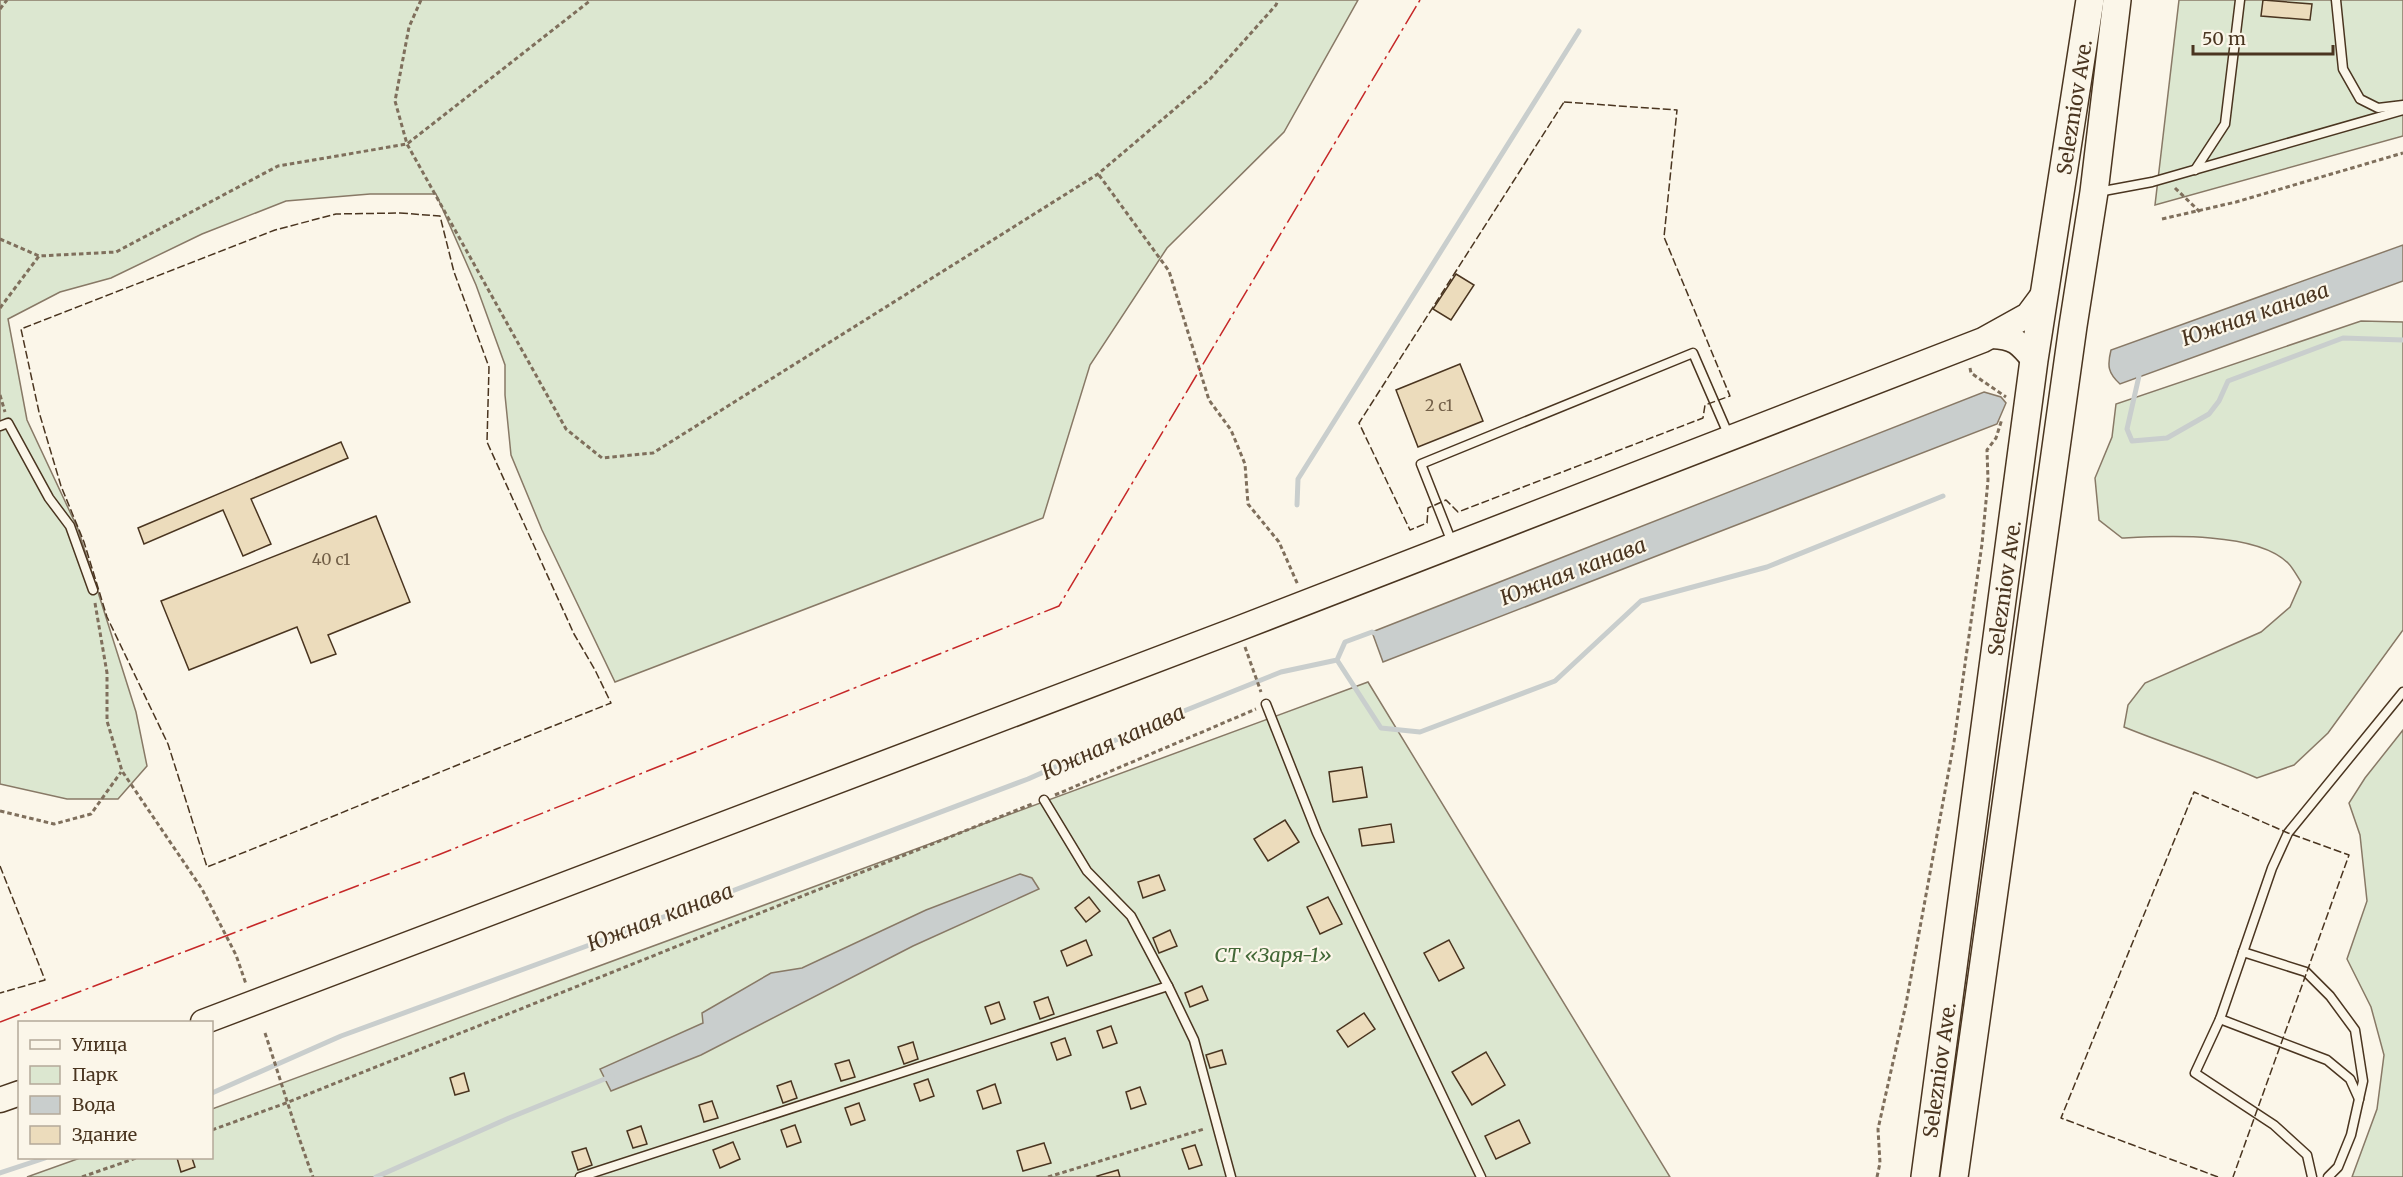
<svg xmlns="http://www.w3.org/2000/svg" width="2403" height="1177" font-family="Merriweather,serif">
<style>
.green{fill:#dce7d0;stroke:#887966;stroke-width:1.5}
.water{fill:#c9cecd;stroke:#887966;stroke-width:1.5}
.lines{fill:none;stroke-linecap:round;stroke-linejoin:round}
.stream{stroke:#c9cecd;stroke-width:5}
.building{fill:#ecdcbc;stroke:#4a3520;stroke-width:1.5}
.lane-casing{stroke:#4a3520;stroke-width:11}
.secondary-casing{stroke:#4a3520;stroke-width:27}
.primary-casing{stroke:#4a3520;stroke-width:30}
.path{stroke:#7f6f5c;stroke-width:3;stroke-dasharray:4.5 3;stroke-linecap:butt}
.lane{stroke:#fbf6e9;stroke-width:8}
.secondary{stroke:#fbf6e9;stroke-width:24}
.primary{stroke:#fbf6e9;stroke-width:27}
.fence{stroke:#4a3520;stroke-width:1.5;stroke-dasharray:8 3;stroke-linecap:butt}
.power{stroke:#c62828;stroke-width:1.5;stroke-dasharray:21 4.5 3 4.5;stroke-linecap:butt}
.labels{text-anchor:middle;dominant-baseline:central;stroke-width:4.5;stroke-linejoin:round;paint-order:stroke}
.number-label{font-size:16px;fill:#725f47}
.street-label{font-size:20px;fill:#4a3520;stroke:#fbf6e9}
.park-label{font-size:20px;font-style:italic;fill:#436837;stroke:#fbf6e9}
.water-label{font-size:21px;font-style:italic;fill:#4a3520;stroke:#fbf6e9}
</style>
<rect width="100%" height="100%" fill="#fbf6e9"/>
<g class="green">
<path d="M0,0H1358L1284,132L1167,248L1090,365L1043,518L615,682L542,530L511,455L505,395V365L476,285L436,194H370L286,201L202,234L111,278L60,292L8,319L27,420L78,529L136,712L147,766L118,799H67L0,784Z"/>
<path d="M2179,0H2403V136L2155,205Z"/>
<path d="M2361,321L2403,322V630L2328,733L2294,765L2257,778C2214,759 2168,745 2124,727L2128,705L2145,683L2261,632L2290,607L2301,582C2297,576 2293,568 2288,563C2256,531 2164,536 2122,538L2099,520L2095,478L2112,437L2116,404Z"/>
<path d="M1368,682L1670,1177H27L80,1158H212V1109Z"/>
<path d="M2403,730V1177H2352L2377,1109L2384,1055L2371,1007L2347,959L2367,901L2360,835L2349,803L2365,778Z"/>
</g>
<g class="water">
<path d="M2403,245V281L2120,384C2108,373 2107,366 2111,350Z"/>
<path d="M1984,392L2001,397L2006,403L1997,424L1383,662L1372,632Z"/>
<path d="M1020,874L1032,878L1039,889L913,946L701,1055L611,1091L600,1069L703,1023L702,1013L771,973L802,968L926,910Z"/>
</g>
<g class="lines">
<g class="stream">
<path d="M2137,372L2139,376L2127,429L2132,441L2167,438L2209,414L2219,401L2228,381L2343,338L2403,340"/>
<path d="M1297,505L1298,479L1579,31"/>
<path d="M1337,660L1381,728L1420,732L1555,681L1641,601L1767,567L1943,496"/>
<path d="M212,1093L341,1036L584,947L1028,779L1154,723L1281,672L1337,660L1345,642L1372,632L1377,634"/>
<path d="M0,1173L45,1158"/>
<path d="M376,1177L509,1118L612,1076"/>
</g>
</g>
<g class="building">
<path d="M2263,0L2312,4L2310,20L2261,16Z"/>
<path d="M1456,274L1474,285L1451,320L1433,309Z"/>
<path d="M1460,364L1483,421L1418,447L1396,390Z"/>
<path d="M341,442L348,458L251,499L271,544L243,556L223,510L144,544L138,528Z"/>
<path d="M376,516L410,602L328,635L336,654L311,663L297,627L189,670L161,601Z"/>
<path d="M1362,767L1367,797L1333,802L1329,772Z"/>
<path d="M1285,820L1299,842L1268,861L1254,839Z"/>
<path d="M1391,824L1394,842L1362,846L1359,829Z"/>
<path d="M1159,875L1165,890L1143,898L1138,882Z"/>
<path d="M1089,897L1100,911L1086,922L1075,908Z"/>
<path d="M1328,897L1342,924L1320,934L1307,907Z"/>
<path d="M1170,930L1177,946L1159,953L1153,938Z"/>
<path d="M1086,940L1092,955L1067,966L1061,951Z"/>
<path d="M1449,940L1464,968L1439,981L1424,953Z"/>
<path d="M1202,986L1208,1000L1190,1007L1185,993Z"/>
<path d="M1048,997L1054,1014L1040,1019L1034,1002Z"/>
<path d="M999,1002L1005,1019L991,1024L985,1007Z"/>
<path d="M1364,1013L1375,1029L1348,1047L1337,1031Z"/>
<path d="M1111,1026L1117,1043L1103,1048L1097,1031Z"/>
<path d="M1065,1038L1071,1055L1057,1060L1051,1043Z"/>
<path d="M913,1042L918,1059L904,1064L898,1047Z"/>
<path d="M1222,1050L1226,1064L1210,1068L1206,1055Z"/>
<path d="M1486,1052L1505,1085L1472,1105L1452,1072Z"/>
<path d="M849,1060L855,1077L841,1081L835,1064Z"/>
<path d="M464,1073L469,1091L455,1095L450,1078Z"/>
<path d="M928,1079L934,1096L920,1101L914,1084Z"/>
<path d="M791,1081L797,1098L783,1103L777,1086Z"/>
<path d="M995,1084L1001,1103L983,1109L977,1091Z"/>
<path d="M1140,1087L1146,1104L1131,1109L1126,1092Z"/>
<path d="M712,1101L718,1118L704,1122L699,1105Z"/>
<path d="M859,1103L865,1120L851,1125L845,1108Z"/>
<path d="M1519,1120L1530,1143L1496,1159L1485,1136Z"/>
<path d="M795,1125L801,1142L787,1147L781,1130Z"/>
<path d="M641,1126L647,1144L633,1148L627,1131Z"/>
<path d="M733,1142L740,1159L720,1168L713,1150Z"/>
<path d="M1044,1143L1051,1163L1023,1171L1017,1151Z"/>
<path d="M1195,1145L1202,1165L1189,1169L1182,1149Z"/>
<path d="M586,1148L592,1165L578,1170L572,1152Z"/>
<path d="M177,1158H192L195,1167L181,1172Z"/>
<path d="M1118,1170L1120,1177H1098L1097,1176Z"/>
</g>
<g class="lines">
<defs>
<g id="lane">
<path d="M2336,0L2343,69L2360,99L2378,108L2403,105"/>
<path d="M2195,170L2225,124L2240,0"/>
<path d="M2098,192L2152,182L2403,110"/>
<path d="M0,426L8,423L49,498L70,526L93,590"/>
<path d="M1453,545L1421,464L1693,353L1729,436"/>
<path d="M1266,704L1317,833L1481,1177"/>
<path d="M1044,800L1087,871L1131,916L1168,986L1194,1040L1231,1177"/>
<path d="M2243,952L2306,972L2330,996L2355,1030L2363,1081L2351,1135L2338,1167L2328,1177"/>
<path d="M2220,1019L2195,1073L2274,1125L2307,1155L2312,1177"/>
<path d="M2359,1099L2350,1079L2327,1060L2220,1019L2272,868L2288,833L2403,692"/>
<path d="M580,1177L1168,986"/>
</g>
<g id="secondary">
<path d="M1992,336C2015,337 2020,343 2034,360"/>
<path d="M203,1022L1235,630L1983,340L2028,315L2045,292"/>
<path d="M0,1100L20,1093"/>
</g>
<g id="primary">
<path d="M1925,1177L2034,360L2090,0"/>
<path d="M1954,1177L2073,326L2094,192L2117,0"/>
</g>
</defs>
<use href="#lane" class="lane-casing"/>
<use href="#secondary" class="secondary-casing"/>
<use href="#primary" class="primary-casing"/>
<g class="path">
<path d="M421,0L409,27L395,101L407,144L566,429L602,458L653,453L1098,174L1210,79L1276,5L1278,0"/>
<path d="M0,9L7,0"/>
<path d="M1099,175L1169,271L1209,400L1231,430L1245,464L1248,504L1279,542L1298,585"/>
<path d="M2175,188L2200,212"/>
<path d="M2162,219L2236,202L2403,153"/>
<path d="M0,239L39,256"/>
<path d="M0,308L39,256L116,252L278,166L407,144L591,0"/>
<path d="M1970,368L1971,373L2006,397"/>
<path d="M0,395L5,412"/>
<path d="M95,603L107,673V721L122,771L202,889L236,955L246,984"/>
<path d="M1245,647L1261,692"/>
<path d="M1055,795L1256,709"/>
<path d="M0,811L54,824L91,814L121,772"/>
<path d="M265,1033C281,1081 295,1129 313,1177"/>
<path d="M212,1130L286,1103L1032,804"/>
<path d="M82,1177L136,1158"/>
<path d="M1048,1177L1204,1129"/>
<path d="M1877,1177L1880,1163L1878,1129L1906,1004L1954,742L1982,544L1988,480L1987,450L1996,438L2002,419"/>
</g>
<use href="#lane" class="lane"/>
<use href="#secondary" class="secondary"/>
<use href="#primary" class="primary"/>
<g class="fence">
<path d="M1564,102L1677,110L1664,237L1730,396L1705,405L1703,418L1458,512L1446,500L1428,508L1427,523L1410,530L1359,423Z"/>
<path d="M400,213L440,216L454,272L489,367L487,442L574,634L595,670L611,703C476,756 342,814 207,867L168,744L107,617L84,542L61,486L39,412L21,329L275,230L336,214Z"/>
<path d="M0,866L45,980L0,993"/>
<path d="M2218,1177L2061,1118L2194,792L2288,833L2349,855L2233,1177"/>
</g>
<path class="power" d="M0,1022L438,855L1059,606L1420,0"/>
</g>
<g class="labels">
<g class="number-label">
<text x="1439" y="405">2 с1</text>
<text x="331" y="559">40 с1</text>
</g>
<g class="street-label">
<text transform="translate(2074 107) rotate(-81)">Selezniov Ave.</text>
<text transform="translate(2004 588) rotate(-82)">Selezniov Ave.</text>
<text transform="translate(1939 1070) rotate(-82)">Selezniov Ave.</text>
</g>
<g class="park-label">
<text x="1273" y="954">СТ «Заря-1»</text>
</g>
<g class="water-label">
<text transform="translate(2255 314) rotate(-19)">Южная канава</text>
<text transform="translate(1573 571) rotate(-21)">Южная канава</text>
<text transform="translate(1113 742) rotate(-24)">Южная канава</text>
<text transform="translate(660 917) rotate(-21)">Южная канава</text>
</g>
</g>
<rect x="18" y="1021" width="195" height="138" fill="#fbf6e9" stroke="#b4a999" stroke-width="1.5"/>
<rect x="30" y="1040" width="30" height="9" fill="#fbf6e9" stroke="#b4a999" stroke-width="1.5"/>
<text x="72" y="1051" font-size="18" fill="#4a3520">Улица</text>
<rect x="30" y="1066" width="30" height="18" fill="#dce7d0" stroke="#b4a999" stroke-width="1.5"/>
<text x="72" y="1081" font-size="18" fill="#4a3520">Парк</text>
<rect x="30" y="1096" width="30" height="18" fill="#c9cecd" stroke="#b4a999" stroke-width="1.5"/>
<text x="72" y="1111" font-size="18" fill="#4a3520">Вода</text>
<rect x="30" y="1126" width="30" height="18" fill="#ecdcbc" stroke="#b4a999" stroke-width="1.5"/>
<text x="72" y="1141" font-size="18" fill="#4a3520">Здание</text>
<path d="M2193 45v9h140v-9" fill="none" stroke="#4a3520" stroke-width="3"/>
<text x="2202" y="45" font-size="18" fill="#4a3520" stroke="#fbf6e9" stroke-width="4.5" paint-order="stroke">50 m</text>
</svg>
